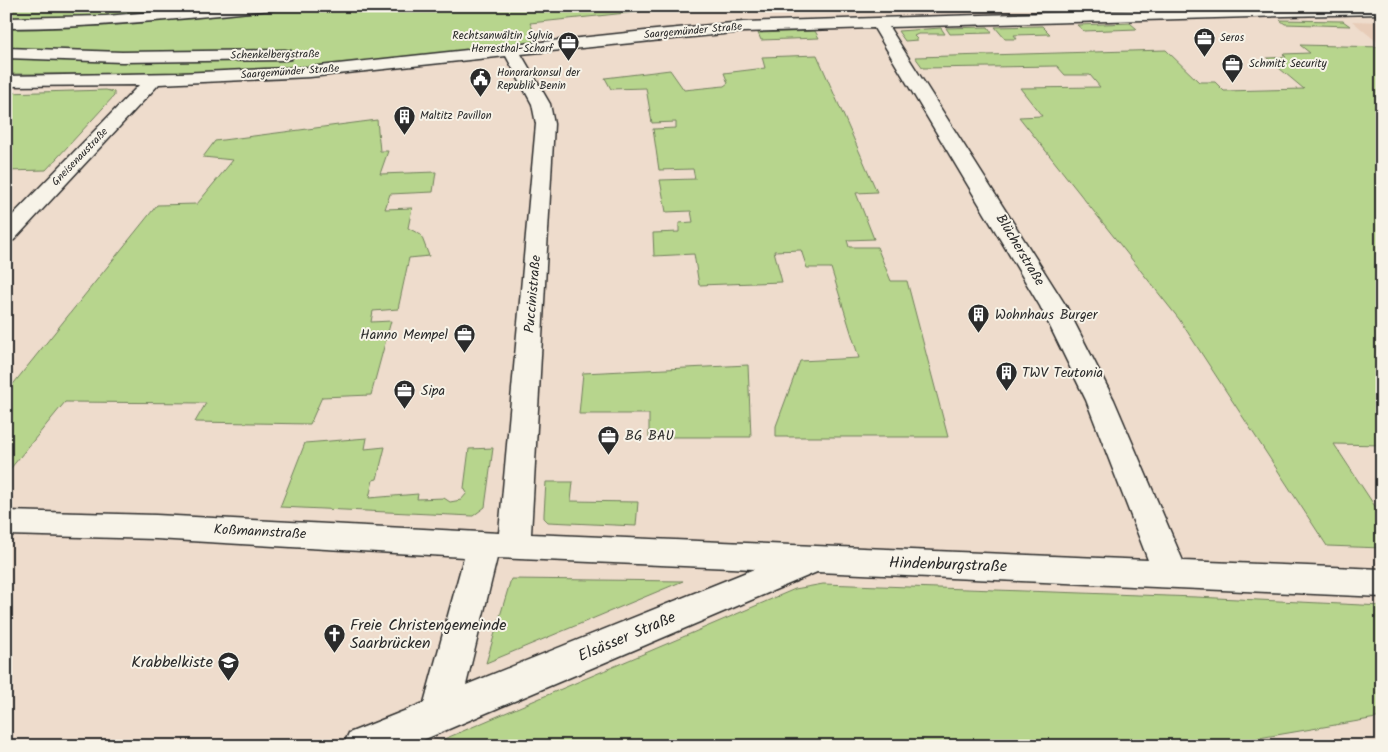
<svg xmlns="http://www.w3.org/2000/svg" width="1388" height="752" font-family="Kalam,sans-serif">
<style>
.built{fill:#e7ccb8}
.green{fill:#b7d58d;stroke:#71805c}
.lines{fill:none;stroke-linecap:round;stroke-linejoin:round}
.minor-casing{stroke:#2b2b2b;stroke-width:3}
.minor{fill:#f7f3e8;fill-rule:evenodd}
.labels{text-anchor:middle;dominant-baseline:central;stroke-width:4;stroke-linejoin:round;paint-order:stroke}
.far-street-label{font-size:11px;fill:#2b2b2b;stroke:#f7f3e8}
.far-poi-label{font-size:11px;fill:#2b2b2b;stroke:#f7f3e8;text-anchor:start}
.street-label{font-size:14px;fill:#2b2b2b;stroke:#f7f3e8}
.poi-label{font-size:14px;fill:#2b2b2b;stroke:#f7f3e8;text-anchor:start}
.near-street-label{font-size:16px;fill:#2b2b2b;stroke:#f7f3e8}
.near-poi-label{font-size:16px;fill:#2b2b2b;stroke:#f7f3e8;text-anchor:start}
</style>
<rect width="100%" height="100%" fill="#eedccc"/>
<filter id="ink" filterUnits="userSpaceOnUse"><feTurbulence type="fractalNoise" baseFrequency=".02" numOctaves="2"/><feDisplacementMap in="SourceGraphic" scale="10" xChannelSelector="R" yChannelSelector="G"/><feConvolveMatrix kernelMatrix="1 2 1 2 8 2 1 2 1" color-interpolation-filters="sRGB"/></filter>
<g filter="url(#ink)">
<path class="built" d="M1352,21L1382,22V46L1365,32Z"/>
<g class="green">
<path d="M6,6H694L530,23L539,42C456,51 374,62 291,68C203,73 114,74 26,74H6Z"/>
<path d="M1280,20L1343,21L1350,26L1285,24Z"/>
<path d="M1130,23L1137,29L1084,31L1077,25Z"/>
<path d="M1042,26L1050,34L1014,35L1017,39H1005L995,27Z"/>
<path d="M988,27L992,33L950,34L946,28Z"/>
<path d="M941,28L945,34H918L914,36L918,40L905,41L898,31Z"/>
<path d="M815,31L819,38L761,40L758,33Z"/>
<path d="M1300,45L1382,47V445L1334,444L1382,517V548L1327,546L1179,319L1019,117L1042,116L1020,88L1100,87L1090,75H1065L1057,66L923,68L915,57L1166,50L1199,82H1215L1224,91L1304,89L1267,58L1286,57L1283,54L1310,53Z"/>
<path d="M817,55L877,192L856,193L874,239L847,240L849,247H877L891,281H907L948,437H776V426L800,361L859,358L831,268H807L801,250L774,251L782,282L699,285L694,254L654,256L653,233L679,232V223L693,222L691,211L666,212L660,180L695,179L693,169L659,170L653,129L676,128V122L652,123L646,88L611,89L605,78L670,70L684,90L724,86L728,83L724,73L765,68L762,57Z"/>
<path d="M106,90L114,92V96L46,170L6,171V93Z"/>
<path d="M377,120L380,151H388L380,174L436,172L433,192L390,194L385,209L412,208L408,228L421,235L429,256L409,258L398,309L373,311L371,322L391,321L371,395L322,397L310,424L195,422L206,403L65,402L6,474V393L157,205L197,204L233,160L203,157L215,141Z"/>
<path d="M748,365L751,437H649V414H579L583,373Z"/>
<path d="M367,438L365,449L385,447L377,479L373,480L369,498L418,494L417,499L444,498L450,502L461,500L467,493L464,488L469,449L493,448L485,507L473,516L280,507L305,443Z"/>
<path d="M546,482H573L571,501L638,502L636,526L548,522L544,518V514Z"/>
<path d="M511,579L683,581L486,663Z"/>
<path d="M823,584L1196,597L1382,606V717L1212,746H428L795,589Z"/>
</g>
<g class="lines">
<defs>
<g id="minor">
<path d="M221,6H277L275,9L270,10C182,19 95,28 6,28V18L106,16Z"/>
<path d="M1285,6H1382V14L1285,16L889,27L1066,306L1114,400L1183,561L1382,569V597L817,572L409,746H343L349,733L424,703L464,557L156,539L6,535V511L156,515L499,533L536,124L532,104L506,56L310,77L159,84L14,240L6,242V222L139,85L6,86V76L180,73L310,67L645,31L743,22ZM874,28L1040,306L1086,400L1148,560L531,534L554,124L550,104L521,54L743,32ZM497,558L754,569L466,685Z"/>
<path d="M6,48L122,52L285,50L291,51L293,55L291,59L285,60L122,62L6,58Z"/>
</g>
</defs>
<use href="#minor" class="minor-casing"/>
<use href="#minor" class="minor"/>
</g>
</g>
<defs>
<symbol id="office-pin" viewBox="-11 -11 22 30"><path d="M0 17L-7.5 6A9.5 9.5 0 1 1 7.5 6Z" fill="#2b2b2b" stroke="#f7f3e8"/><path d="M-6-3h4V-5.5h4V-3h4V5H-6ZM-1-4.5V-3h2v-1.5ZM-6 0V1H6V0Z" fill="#fff"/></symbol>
<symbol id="civic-pin" viewBox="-11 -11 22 30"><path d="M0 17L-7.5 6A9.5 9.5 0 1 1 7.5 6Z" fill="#2b2b2b" stroke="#f7f3e8"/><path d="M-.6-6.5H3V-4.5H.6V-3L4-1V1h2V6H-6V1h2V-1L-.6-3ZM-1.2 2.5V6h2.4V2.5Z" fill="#fff"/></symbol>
<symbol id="building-pin" viewBox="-11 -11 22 30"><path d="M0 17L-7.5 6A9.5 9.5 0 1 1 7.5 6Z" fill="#2b2b2b" stroke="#f7f3e8"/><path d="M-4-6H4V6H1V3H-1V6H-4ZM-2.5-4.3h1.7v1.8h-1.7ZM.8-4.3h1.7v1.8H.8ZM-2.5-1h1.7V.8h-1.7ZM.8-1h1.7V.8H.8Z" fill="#fff"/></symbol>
<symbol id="church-pin" viewBox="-11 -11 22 30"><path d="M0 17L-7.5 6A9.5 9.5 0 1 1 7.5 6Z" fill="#2b2b2b" stroke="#f7f3e8"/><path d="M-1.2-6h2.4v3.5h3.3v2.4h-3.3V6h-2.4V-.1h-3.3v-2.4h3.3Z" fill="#fff"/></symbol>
<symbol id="school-pin" viewBox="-11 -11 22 30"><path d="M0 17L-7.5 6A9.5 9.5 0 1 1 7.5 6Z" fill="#2b2b2b" stroke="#f7f3e8"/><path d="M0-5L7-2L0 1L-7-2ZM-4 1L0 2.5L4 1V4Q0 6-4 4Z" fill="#fff"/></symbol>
</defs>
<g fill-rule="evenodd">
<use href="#office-pin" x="1192" y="26" width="25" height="34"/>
<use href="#office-pin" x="556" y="30" width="25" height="34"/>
<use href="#office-pin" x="1220" y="52" width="25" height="34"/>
<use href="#civic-pin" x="468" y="66" width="25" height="34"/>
<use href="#building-pin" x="392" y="104" width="25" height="34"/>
<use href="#building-pin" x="966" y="302" width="25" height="34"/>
<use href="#office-pin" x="452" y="322" width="25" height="34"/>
<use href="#building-pin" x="994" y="360" width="25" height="34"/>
<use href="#office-pin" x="392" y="378" width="25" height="34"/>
<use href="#office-pin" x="596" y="424" width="25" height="34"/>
<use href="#church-pin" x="322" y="622" width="25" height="34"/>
<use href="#school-pin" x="216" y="650" width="25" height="34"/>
</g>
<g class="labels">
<g class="far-street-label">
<text transform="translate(693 31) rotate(-5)">Saargemünder Straße</text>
<text transform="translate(275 55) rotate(-1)">Schenkelbergstraße</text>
<text transform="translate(290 72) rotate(-4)">Saargemünder Straße</text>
<text transform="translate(80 157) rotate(-46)">Gneisenaustraße</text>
</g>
<g class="far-poi-label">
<text x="553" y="36" text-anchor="end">Rechtsanwältin Sylvia<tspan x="553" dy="13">Herresthal-Scharf</tspan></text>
<text x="1220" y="38">Seros</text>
<text x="1249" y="64">Schmitt Security</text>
<text x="497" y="73">Honorarkonsul der<tspan x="497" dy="13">Republik Benin</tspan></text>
<text x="420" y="116">Maltitz Pavillon</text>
</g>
<g class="street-label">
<text transform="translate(1020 250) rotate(59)">Blücherstraße</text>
<text transform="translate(533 294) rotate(-85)">Puccinistraße</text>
<text transform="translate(260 532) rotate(3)">Koßmannstraße</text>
</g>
<g class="poi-label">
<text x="995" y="315">Wohnhaus Burger</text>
<text x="448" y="335" text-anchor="end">Hanno Mempel</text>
<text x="1022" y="373">TWV Teutonia</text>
<text x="421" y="391">Sipa</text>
<text x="625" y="436">BG BAU</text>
</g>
<g class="near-street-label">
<text transform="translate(948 565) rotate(2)">Hindenburgstraße</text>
<text transform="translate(627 637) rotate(-23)">Elsässer Straße</text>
</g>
<g class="near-poi-label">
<text x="350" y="625">Freie Christengemeinde<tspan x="350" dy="18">Saarbrücken</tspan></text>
<text x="213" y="662" text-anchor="end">Krabbelkiste</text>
</g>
</g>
<rect width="1388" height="752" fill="none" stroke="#f7f3e8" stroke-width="25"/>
<rect x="12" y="12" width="1363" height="727" fill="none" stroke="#2b2b2b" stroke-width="2" filter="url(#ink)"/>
</svg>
